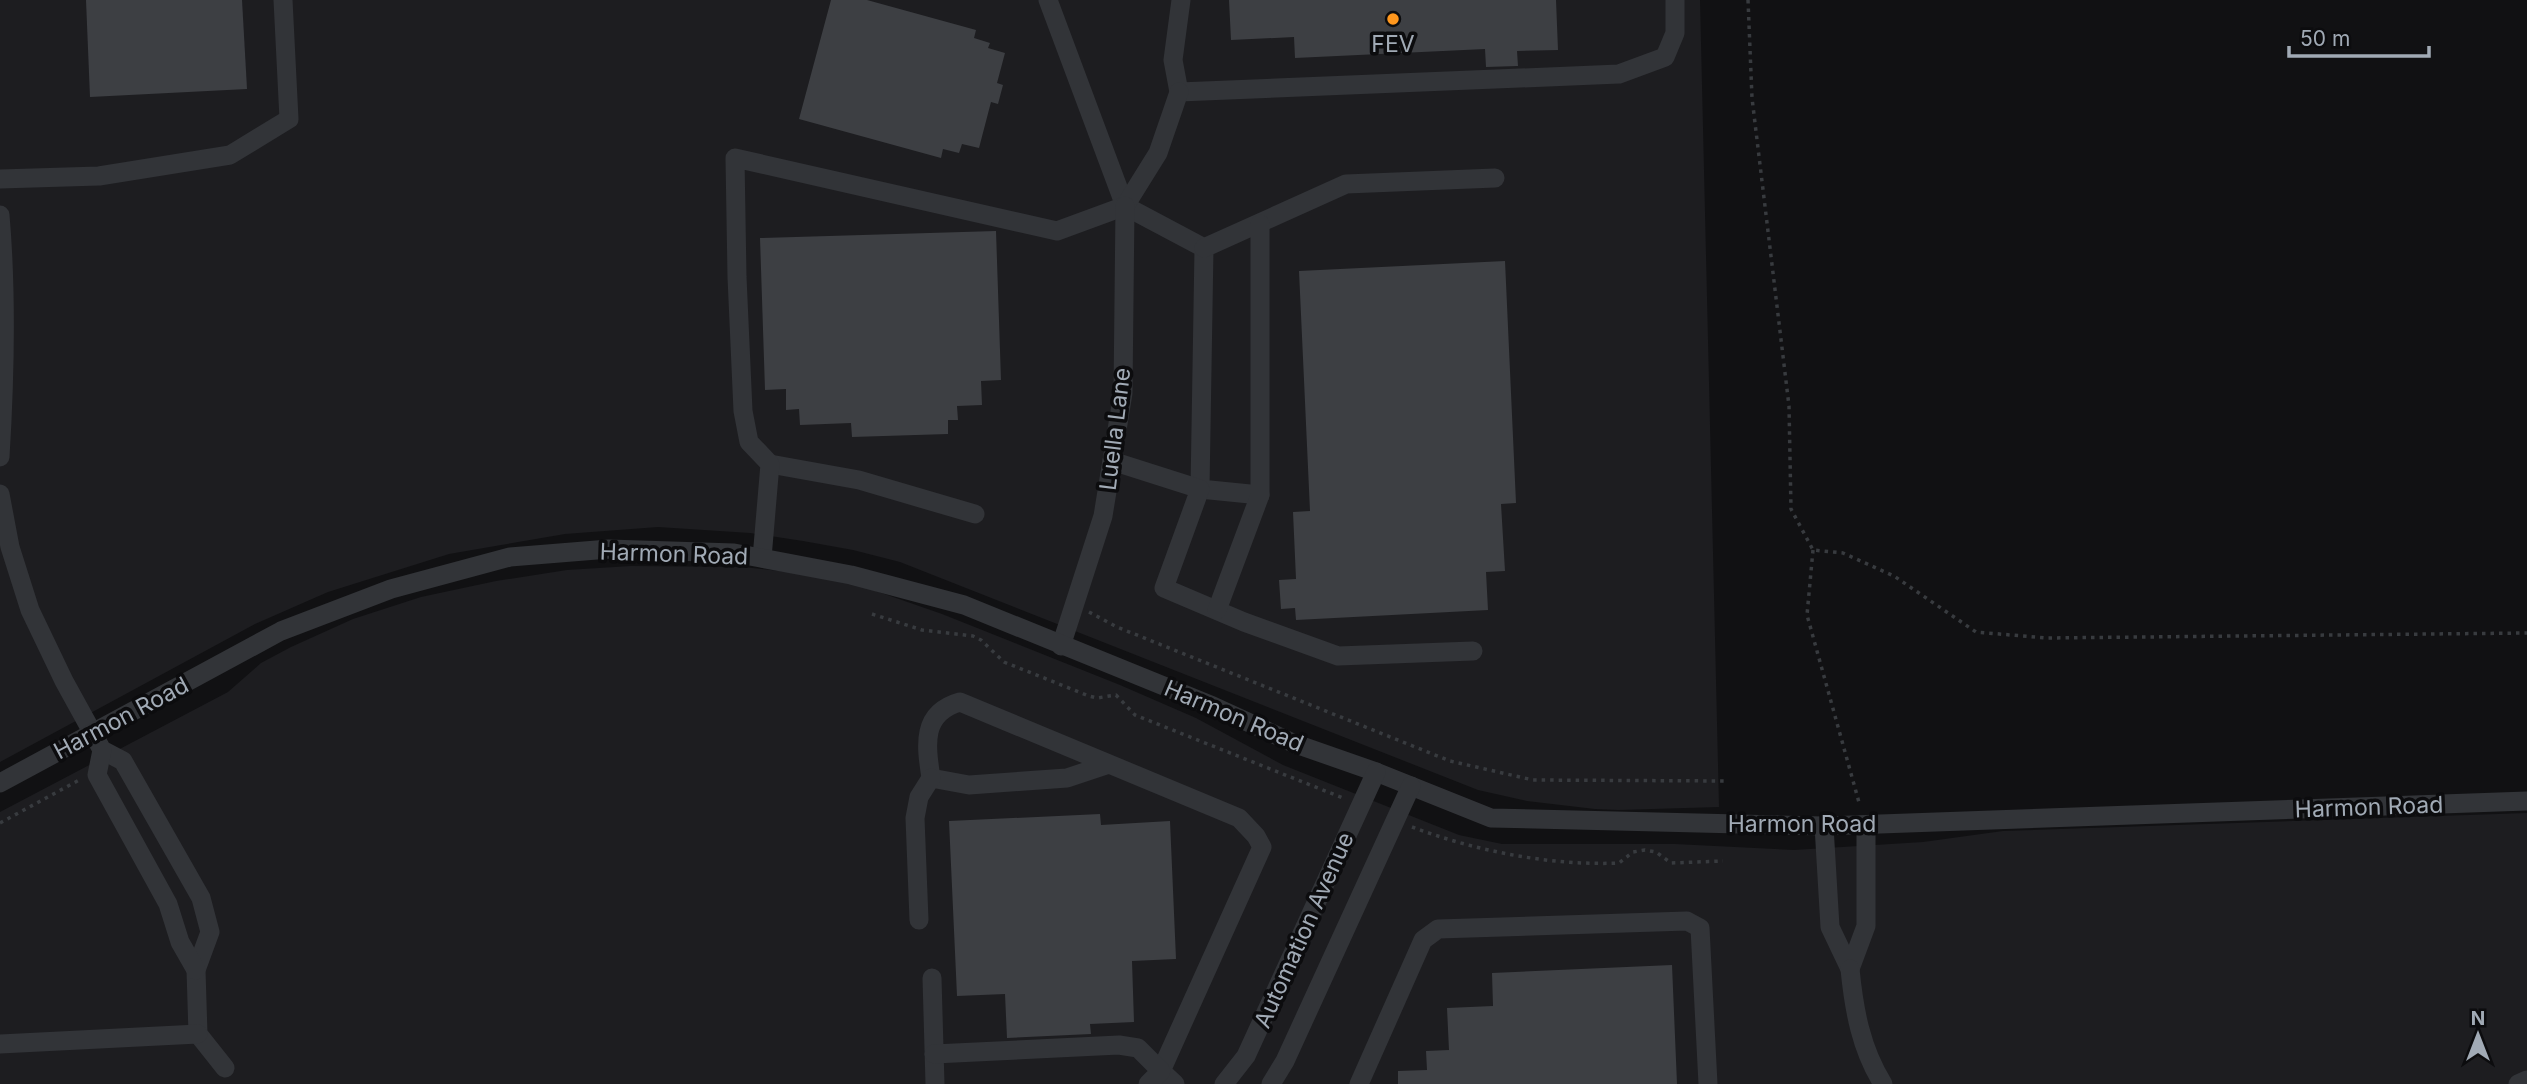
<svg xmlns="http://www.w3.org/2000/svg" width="2527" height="1084" font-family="Inter,sans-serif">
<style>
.built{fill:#1d1d20}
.building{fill:#3d3f43}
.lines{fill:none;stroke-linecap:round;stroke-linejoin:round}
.path{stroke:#383b3f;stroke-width:3.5;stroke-dasharray:3.5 5;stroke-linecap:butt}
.minor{stroke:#323438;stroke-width:19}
.poi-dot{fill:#ff971d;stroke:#0c0c0e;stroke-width:2.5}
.labels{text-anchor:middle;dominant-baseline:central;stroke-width:7;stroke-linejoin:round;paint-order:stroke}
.poi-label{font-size:23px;fill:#a1aab5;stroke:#0c0c0e}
.street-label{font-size:23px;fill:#a1aab5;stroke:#0c0c0e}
</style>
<rect width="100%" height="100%" fill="#111113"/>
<g class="built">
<path d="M0,0H1700L1719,807L1619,810L1595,809L1527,801L1478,790L900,562L853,550L803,541L750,533L658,527L565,534L449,554L328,592L255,624L0,762Z"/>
<path d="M631,566L743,567L798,573L853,583L942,614L1120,685L1196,718L1283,765L1459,835L1502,844H1675L1794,850L1923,842L2003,831L2527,813V1084H0V812L228,692L261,663L291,647L353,619L421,597L496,581L567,570Z"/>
</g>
<g class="building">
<path d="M86,0H242L247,89L90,97Z"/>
<path d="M831,0H867L976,30L974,38L990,43L988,48L1005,53L997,83L1003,85L998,104L991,102L979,148L962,144L959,153L943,149L941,158L799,119Z"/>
<path d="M1229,0H1556L1558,50L1517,51L1518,66L1486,67L1485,49L1295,58L1294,37L1231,40Z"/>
<path d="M996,231L1001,380L981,381L982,405L957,406L958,420H948V434L852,437L851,423L800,425L799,409L786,410V389L765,390L760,238Z"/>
<path d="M1505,261L1516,503L1501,504L1505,571L1486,572L1488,610L1296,620L1295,608L1281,609L1279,580L1296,579L1293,512L1310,511L1299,271Z"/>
<path d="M1100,814L1101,825L1170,821L1176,959L1132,961L1134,1022L1090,1024L1091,1034L1007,1038L1005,994L957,996L949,821Z"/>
<path d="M1672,965L1677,1084H1398V1071L1427,1070L1426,1051L1449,1050L1447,1008L1493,1006L1492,973Z"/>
</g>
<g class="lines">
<g class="path">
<path d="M1748,0L1752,98L1789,406L1791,509L1813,550L1843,553L1894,576L1976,632L2046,638L2527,633"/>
<path d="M1813,550L1807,615L1860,806"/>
<path d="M1089,612L1117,627L1450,761L1533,780L1727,781"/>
<path d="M872,614L922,630L973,636L981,640L1004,662L1089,696L1097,698L1116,695L1135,715L1343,798"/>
<path d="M0,823L81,779"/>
<path d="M1412,827C1476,851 1550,866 1619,863L1633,852L1645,850L1656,852L1671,863L1723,861"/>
</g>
<g class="minor">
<path d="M1048,0L1125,206L1204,248L1200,489L1260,495"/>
<path d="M1181,0L1173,60L1179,92L1619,74L1665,57L1675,33V0"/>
<path d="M0,179L99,176L230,155L289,119L283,0"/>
<path d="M0,215C7,296 5,376 0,457"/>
<path d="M1204,248L1346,184L1495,178"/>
<path d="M1112,461L1200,489L1164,588L1244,622L1338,656L1473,651"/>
<path d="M770,464L859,480L975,514"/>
<path d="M0,494L10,547L30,610L64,681L102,750L123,761L201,898L210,932L196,970L198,1034L225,1068"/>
<path d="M762,558L770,464L749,442L743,411L737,277L735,158L1057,231L1125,206L1158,153L1179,92"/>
<path d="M1217,610L1260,495V224"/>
<path d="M1061,646L1103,516L1123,393L1125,206"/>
<path d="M102,750L97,775L168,904L180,942L196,970"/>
<path d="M1109,764L1067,778L969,785L931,778C926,745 921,713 960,702L1239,818L1256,836L1262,847L1161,1071L1175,1084"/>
<path d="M0,783L281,631L391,589L510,557L609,549L734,553L851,575L964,605L1213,706L1293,743L1376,772L1491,818L1824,826L2527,801"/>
<path d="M1824,826L1830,927L1850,969L1866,926V825"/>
<path d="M919,920L915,818L919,797L931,778"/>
<path d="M1850,969C1854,1010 1861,1049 1883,1084"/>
<path d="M932,978L935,1084"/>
<path d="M0,1044L198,1034"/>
<path d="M934,1054L1119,1045L1138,1048L1161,1071L1148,1084"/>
<path d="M1224,1084L1246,1056L1376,772"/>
<path d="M1271,1084L1285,1061L1411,786"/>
<path d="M1359,1084L1423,940L1438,929L1687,921L1700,928L1708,1084"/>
<path d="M2518,1084L2527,1080"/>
</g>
</g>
<circle class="poi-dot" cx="1393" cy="19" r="7"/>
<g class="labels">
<g class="poi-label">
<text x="1393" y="44">FEV</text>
</g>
<g class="street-label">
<text transform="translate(1115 429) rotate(-83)">Luella Lane</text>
<text transform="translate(674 554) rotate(2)">Harmon Road</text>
<text transform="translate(1234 716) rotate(23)">Harmon Road</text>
<text transform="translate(121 718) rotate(-28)">Harmon Road</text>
<text transform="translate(2369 807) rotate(-2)">Harmon Road</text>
<text x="1802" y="824">Harmon Road</text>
<text transform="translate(1304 930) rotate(-66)">Automation Avenue</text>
</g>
</g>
<g transform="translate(2478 1035)" stroke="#0c0c0e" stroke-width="5" paint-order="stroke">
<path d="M0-5L12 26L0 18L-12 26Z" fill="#a1aab5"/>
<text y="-10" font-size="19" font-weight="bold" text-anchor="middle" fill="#a1aab5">N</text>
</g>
<path d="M2289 46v10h140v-10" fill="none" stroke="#a1aab5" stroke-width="3.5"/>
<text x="2300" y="46" font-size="21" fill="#a1aab5" stroke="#0c0c0e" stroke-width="5" paint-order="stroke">50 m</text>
</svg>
